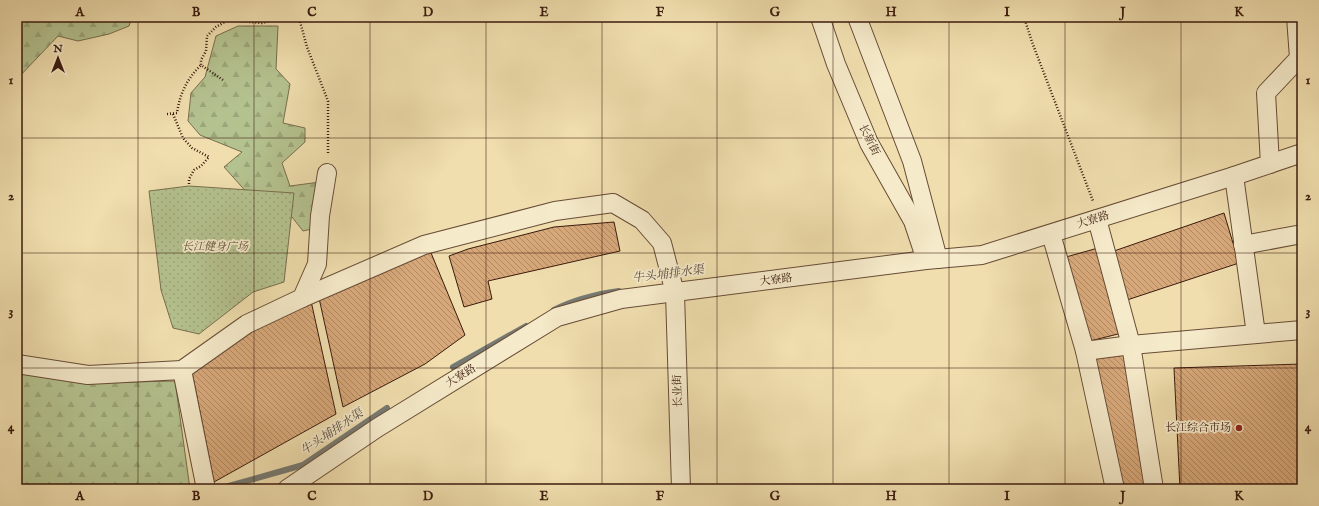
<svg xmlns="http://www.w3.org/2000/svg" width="1319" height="506" font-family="'IM FELL English','Noto Serif SC',serif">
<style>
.forest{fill:url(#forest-firs);stroke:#786e4e}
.park{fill:url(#park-dots);stroke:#786e4e}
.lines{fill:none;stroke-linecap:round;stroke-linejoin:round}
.stream{stroke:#767a72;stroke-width:6}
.building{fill:url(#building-back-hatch);stroke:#3b1b0e}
.minor-casing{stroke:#684c36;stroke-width:20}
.path{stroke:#3b1b0e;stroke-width:2.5;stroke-dasharray:1 2;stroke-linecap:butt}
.minor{stroke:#f5eaca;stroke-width:18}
.grid{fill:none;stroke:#3b1b0e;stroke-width:1;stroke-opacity:0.55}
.poi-dot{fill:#8f2418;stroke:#f5eaca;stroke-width:1.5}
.labels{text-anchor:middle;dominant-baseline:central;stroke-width:3.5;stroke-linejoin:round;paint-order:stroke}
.street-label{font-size:11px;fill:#3b1b0e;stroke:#f5eaca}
.park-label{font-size:11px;font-style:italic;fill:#5f4d35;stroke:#f5eaca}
.poi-label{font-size:11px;fill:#3b1b0e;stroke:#f5eaca;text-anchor:end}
.water-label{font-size:12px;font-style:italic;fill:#594b40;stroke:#f5eaca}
.neatline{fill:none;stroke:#3b1b0e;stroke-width:1.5}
.grid-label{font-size:13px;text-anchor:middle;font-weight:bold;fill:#3b1b0e}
</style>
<defs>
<pattern id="forest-firs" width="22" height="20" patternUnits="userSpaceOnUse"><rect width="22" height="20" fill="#b4c28f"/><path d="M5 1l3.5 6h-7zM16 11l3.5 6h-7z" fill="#9ca67a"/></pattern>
<pattern id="park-dots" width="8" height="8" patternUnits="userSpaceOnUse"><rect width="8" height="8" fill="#b4c28f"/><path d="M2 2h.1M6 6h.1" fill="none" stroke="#9ca67a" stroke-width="1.8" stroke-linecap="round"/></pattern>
<pattern id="building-back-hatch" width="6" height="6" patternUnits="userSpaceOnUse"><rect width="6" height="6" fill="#d7a879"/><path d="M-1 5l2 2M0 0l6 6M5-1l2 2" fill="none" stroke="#b08862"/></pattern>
</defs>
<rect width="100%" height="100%" fill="#f0deae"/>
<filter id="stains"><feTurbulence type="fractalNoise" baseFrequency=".005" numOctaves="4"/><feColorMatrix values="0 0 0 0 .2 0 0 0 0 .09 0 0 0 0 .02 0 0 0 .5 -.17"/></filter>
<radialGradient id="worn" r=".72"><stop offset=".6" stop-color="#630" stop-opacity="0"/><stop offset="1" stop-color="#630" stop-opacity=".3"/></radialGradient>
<g class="forest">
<path d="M17,17H132L129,26L109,34L78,41L58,36L17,79Z"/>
<path d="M238,26H278L276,69L290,84L283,123L305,128V142L282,163L290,186L320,182L312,229L303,231L292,217L250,196L224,167L242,152L200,135L188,121L191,93L205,77L216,36Z"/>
<path d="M17,373L92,383L175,381L190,489H17Z"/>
</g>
<path class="park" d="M189,186L294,193L284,282L253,292L199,334L173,328L161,290L149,191Z"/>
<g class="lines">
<g class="stream">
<path d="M554,310C573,300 598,294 619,291"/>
<path d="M453,367L526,326"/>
<path d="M218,489L303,465L387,408"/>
</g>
</g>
<g class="building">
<path d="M1224,213L1239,263L1127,300L1114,251Z"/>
<path d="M614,222L620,251L488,281L492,299L464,307L449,256L468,249L554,227Z"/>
<path d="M429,248L465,335L425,364L343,407L319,298Z"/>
<path d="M1098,248L1122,333L1090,341L1066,257Z"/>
<path d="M311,301L336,414L214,482L192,372L251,330Z"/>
<path d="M1127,353L1149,489H1121L1094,358Z"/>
<path d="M1302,364V489H1180L1174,368Z"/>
</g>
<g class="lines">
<defs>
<g id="minor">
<path d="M820,17L836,64L869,143L913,221L926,260"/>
<path d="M857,17L912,161L938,259"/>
<path d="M1270,164L1266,93L1299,58L1296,17"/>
<path d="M1234,176L1256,334"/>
<path d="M1097,219L1131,345L1154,489"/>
<path d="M1051,234L1085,351L1131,345L1302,330"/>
<path d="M1243,245L1302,234"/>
<path d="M302,298L424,245L555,211L613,203L642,220L662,243L675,293L681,489"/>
<path d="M1085,351L1115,489"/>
<path d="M17,364L88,375L182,370"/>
<path d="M206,489L182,370L247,324L302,298L317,264L320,216L327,173"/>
<path d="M287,489L377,428L557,317L621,299L926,260L982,255L1234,176L1302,153"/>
</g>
</defs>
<use href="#minor" class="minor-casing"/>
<g class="path">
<path d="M304,17L299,18L307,47L328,101V154"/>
<path d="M1024,17L1032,42L1093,201"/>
<path d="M223,80L201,65V60L206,51L207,36L216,27L228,20L262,23L274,20L299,18"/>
<path d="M167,114L177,113C180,93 187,79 201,65"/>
<path d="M173,114L183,138L192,148L209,157L201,166L194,170L189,179V186"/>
</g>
<use href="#minor" class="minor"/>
</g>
<path class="grid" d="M138,17V489M254,17V489M370,17V489M486,17V489M602,17V489M717,17V489M833,17V489M949,17V489M1065,17V489M1181,17V489M17,138H1302M17,253H1302M17,368H1302"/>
<circle class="poi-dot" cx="1239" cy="428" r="4"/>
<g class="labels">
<g class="street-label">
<text transform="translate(869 140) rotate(64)">长新街</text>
<text transform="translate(1093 220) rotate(-17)">大寮路</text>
<text transform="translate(776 280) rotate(-7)">大寮路</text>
<text transform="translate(461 376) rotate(-32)">大寮路</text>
<text transform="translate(678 391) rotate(-92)">长业街</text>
</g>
<g class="park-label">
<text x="215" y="247">长江健身广场</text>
</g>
<g class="poi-label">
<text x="1231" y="428">长江综合市场</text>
</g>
<g class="water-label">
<text transform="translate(668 274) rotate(-7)">牛头埔排水渠</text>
<text transform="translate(332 432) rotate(-34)">牛头埔排水渠</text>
</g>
</g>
<rect width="1319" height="506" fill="none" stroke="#f0deae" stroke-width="44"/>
<g transform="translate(58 58)" stroke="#f5eaca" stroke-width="3" paint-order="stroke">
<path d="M0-3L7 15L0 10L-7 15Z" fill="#3b1b0e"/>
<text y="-6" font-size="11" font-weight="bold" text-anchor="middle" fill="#3b1b0e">N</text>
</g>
<rect x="22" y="22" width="1275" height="462" class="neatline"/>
<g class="grid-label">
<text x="80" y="16">A</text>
<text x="196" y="16">B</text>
<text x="312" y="16">C</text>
<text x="428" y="16">D</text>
<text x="544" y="16">E</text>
<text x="660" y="16">F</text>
<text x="775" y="16">G</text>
<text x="891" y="16">H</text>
<text x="1007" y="16">I</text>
<text x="1123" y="16">J</text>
<text x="1239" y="16">K</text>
<text x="11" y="84">1</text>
<text x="1308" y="84">1</text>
<text x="11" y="200">2</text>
<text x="1308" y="200">2</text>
<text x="11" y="315">3</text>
<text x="1308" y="315">3</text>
<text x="11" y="431">4</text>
<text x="1308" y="431">4</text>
<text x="80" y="500">A</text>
<text x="196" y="500">B</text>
<text x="312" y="500">C</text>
<text x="428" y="500">D</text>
<text x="544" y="500">E</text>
<text x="660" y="500">F</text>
<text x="775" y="500">G</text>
<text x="891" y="500">H</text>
<text x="1007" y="500">I</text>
<text x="1123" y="500">J</text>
<text x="1239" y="500">K</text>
</g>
<rect width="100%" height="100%" filter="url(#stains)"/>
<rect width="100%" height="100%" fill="url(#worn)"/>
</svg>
